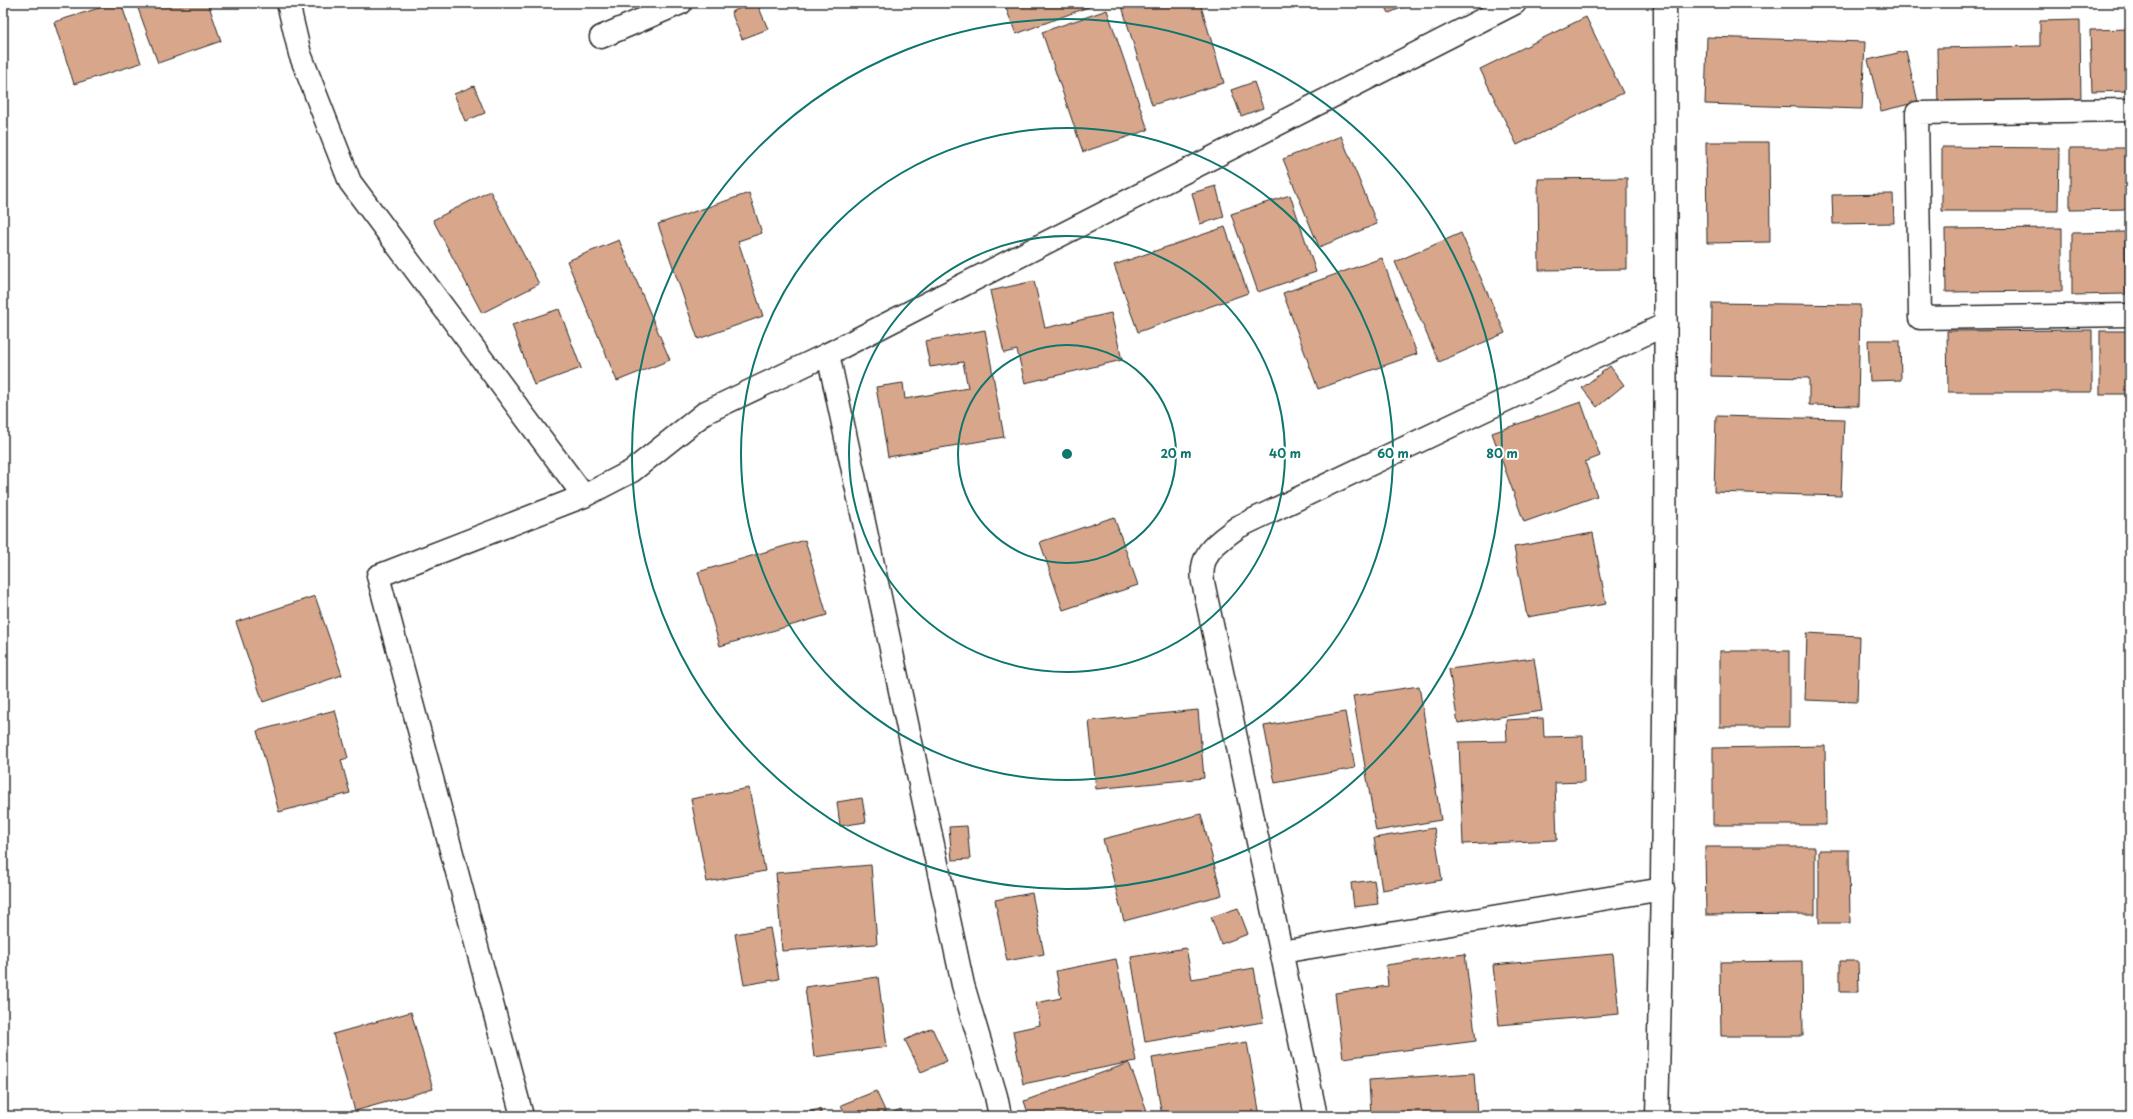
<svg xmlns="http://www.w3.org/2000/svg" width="2133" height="1119" font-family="'Playpen Sans',sans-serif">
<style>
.building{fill:#d8a78b;stroke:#2b2b2b}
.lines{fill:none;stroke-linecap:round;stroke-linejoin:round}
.street-casing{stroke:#2b2b2b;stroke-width:25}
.street{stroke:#fff;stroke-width:22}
.ring{fill:none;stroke:#0f766e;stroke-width:2}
.centre{fill:#0f766e;stroke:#fff;stroke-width:2}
.ring-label{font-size:12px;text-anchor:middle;font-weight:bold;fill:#0f766e;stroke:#fff;stroke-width:4;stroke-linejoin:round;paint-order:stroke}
</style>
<rect width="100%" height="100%" fill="#fff"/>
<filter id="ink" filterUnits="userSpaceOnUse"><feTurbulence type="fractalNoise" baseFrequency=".025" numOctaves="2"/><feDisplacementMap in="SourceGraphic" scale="8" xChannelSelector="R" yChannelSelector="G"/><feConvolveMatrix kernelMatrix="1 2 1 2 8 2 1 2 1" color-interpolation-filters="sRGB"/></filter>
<g filter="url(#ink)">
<g class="building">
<path d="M115,3H121L141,63L74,84L54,22Z"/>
<path d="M136,3H208L221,41L158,63Z"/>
<path d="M753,3H757L768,29L742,39L731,12Z"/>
<path d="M1004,3H1099L1016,34Z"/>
<path d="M1121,3H1200L1224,83L1152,105Z"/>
<path d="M1384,3H1413L1389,13Z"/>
<path d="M1107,10L1148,130L1083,152L1042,32Z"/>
<path d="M1586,17L1623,93L1517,145L1480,69Z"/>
<path d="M2080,20L2081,106L1938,109L1937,48L2040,46V21Z"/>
<path d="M2130,29V91L2092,92L2090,30Z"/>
<path d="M1707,37L1865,42L1862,109L1705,104Z"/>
<path d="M1906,51L1918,102L1881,111L1868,60Z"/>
<path d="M1254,82L1263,108L1241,116L1231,90Z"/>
<path d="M474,86L485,113L465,121L454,94Z"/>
<path d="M1341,136L1377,224L1319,247L1283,159Z"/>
<path d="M1706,142H1769L1770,242L1707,243Z"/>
<path d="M1942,147L2059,148L2058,211H1942Z"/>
<path d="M2070,148H2130V209L2070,210Z"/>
<path d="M1627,178V269L1539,270L1538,179Z"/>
<path d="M1216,186L1224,217L1200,224L1192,193Z"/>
<path d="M490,191L539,284L482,313L433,220Z"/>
<path d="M749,193L762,233L738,241L763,316L698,339L658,224Z"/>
<path d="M1893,194L1894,223L1833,224L1832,195Z"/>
<path d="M1290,195L1316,272L1258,292L1231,214Z"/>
<path d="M1225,227L1248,293L1138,332L1114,265Z"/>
<path d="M2062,228V291L1946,292L1945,229Z"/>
<rect x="2129" y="230" width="1" height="64"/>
<path d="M2125,232L2126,294L2072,295V233Z"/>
<path d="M1461,233L1505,333L1439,362L1395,262Z"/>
<path d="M619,240L670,360L617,381L567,261Z"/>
<path d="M1382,258L1417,354L1318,389L1283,293Z"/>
<path d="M1034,281L1045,328L1111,313L1122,360L1025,383L1017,350L1004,353L990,291Z"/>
<path d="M1712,303L1860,305L1858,406L1809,405V378L1711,376Z"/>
<path d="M559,309L581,368L534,385L512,325Z"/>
<path d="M985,330L1004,437L888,457L876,387L903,383L905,399L968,388L963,362L930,367L925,341Z"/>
<path d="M2092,330V392H1948L1947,331Z"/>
<rect x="2100" y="331" width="30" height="63"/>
<path d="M1868,340H1900L1901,380L1870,381Z"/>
<path d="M1610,366L1624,385L1597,407L1582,388Z"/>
<path d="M1581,402L1600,456L1585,462L1597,496L1524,522L1492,433Z"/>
<path d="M1716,416L1844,419L1841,496L1714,492Z"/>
<path d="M1114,517L1138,585L1063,610L1040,542Z"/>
<path d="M1593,533L1606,604L1527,617L1514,547Z"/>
<path d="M805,540L827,615L720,646L698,572Z"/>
<path d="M315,596L342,675L263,702L236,622Z"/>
<path d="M1807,633L1859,636L1857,702L1805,700Z"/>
<rect x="1720" y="651" width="69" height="76"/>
<path d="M1534,658L1542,711L1458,723L1449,669Z"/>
<path d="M1419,686L1441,820L1376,831L1353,696Z"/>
<path d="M335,710L348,758L341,760L350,793L279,812L257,731Z"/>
<path d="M1198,710L1204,778L1096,789L1089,721Z"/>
<path d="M1345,712L1355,768L1275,783L1264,726Z"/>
<path d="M1543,718L1544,737L1583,736L1584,782L1555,783L1557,840L1463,844L1459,742L1507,741L1506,720Z"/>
<path d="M1825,746L1826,825H1713V748Z"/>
<path d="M749,788L765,871L707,882L691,799Z"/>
<path d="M862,798L866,822L840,826L837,802Z"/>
<path d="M1201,814L1222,895L1124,921L1103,839Z"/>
<path d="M967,826L970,859L952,860L949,827Z"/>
<path d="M1434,828L1442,880L1382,890L1374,838Z"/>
<path d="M1705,847H1815V914L1706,915Z"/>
<path d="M1819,850H1849L1850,923H1819Z"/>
<path d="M871,865L877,944L782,951L776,873Z"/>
<path d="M1374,880L1378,904L1354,907L1351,883Z"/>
<path d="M1032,893L1044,954L1007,961L995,900Z"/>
<path d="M1238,908L1248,934L1221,944L1211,917Z"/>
<path d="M770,928L779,979L744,985L735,934Z"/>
<path d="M1186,948L1192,979L1254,968L1263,1022L1145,1042L1131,957Z"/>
<path d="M1465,954L1476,1041L1343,1058L1335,993L1388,986L1386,965Z"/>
<path d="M1613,954L1619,1014L1499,1025L1493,965Z"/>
<path d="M1116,959L1136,1061L1023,1084L1013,1031L1040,1025L1036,1003L1061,998L1056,971Z"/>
<path d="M1802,961L1803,1036H1721L1720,962Z"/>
<path d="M1840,961H1858L1859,992H1840Z"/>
<path d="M878,977L887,1047L814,1057L805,987Z"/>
<path d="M411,1012L433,1089L355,1111L333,1034Z"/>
<path d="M932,1028L947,1061L921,1072L905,1040Z"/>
<path d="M1247,1042L1260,1116H1162L1152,1058Z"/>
<path d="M1129,1063L1149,1116H1029L1024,1101Z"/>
<path d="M1474,1073L1477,1116H1371L1369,1080Z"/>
<path d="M876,1091L887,1115L901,1109L904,1116H846L841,1105Z"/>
<path d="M820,1109L822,1116H788Z"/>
</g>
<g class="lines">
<defs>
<g id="street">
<path d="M288,3L300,54L350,182L584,496"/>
<path d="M601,37L681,3"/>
<path d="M2130,110L1917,113L1920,318L2130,315"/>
<path d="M828,354L963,985L996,1096L1000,1116"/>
<path d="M1281,952L1663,889"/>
<path d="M522,1116L378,576L584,496L632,471L706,412L828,354L1515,3"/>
<path d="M1316,1116L1203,582C1199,552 1217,543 1238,527L1666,324"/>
<path d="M1657,1116C1667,745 1666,374 1665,3"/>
</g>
</defs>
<use href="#street" class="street-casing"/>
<use href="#street" class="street"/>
</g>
</g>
<g class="ring">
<circle cx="1067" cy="454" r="109"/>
<circle cx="1067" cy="454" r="218"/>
<circle cx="1067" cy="454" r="326"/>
<circle cx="1067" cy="454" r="435"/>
</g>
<circle cx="1067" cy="454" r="6" class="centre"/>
<g class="ring-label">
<text x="1176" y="458">20 m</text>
<text x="1285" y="458">40 m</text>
<text x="1393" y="458">60 m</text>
<text x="1502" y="458">80 m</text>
</g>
<rect width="2133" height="1119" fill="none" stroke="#fff" stroke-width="16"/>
<rect x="8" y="8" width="2117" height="1103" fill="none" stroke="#2b2b2b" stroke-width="1.5" filter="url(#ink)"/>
</svg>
